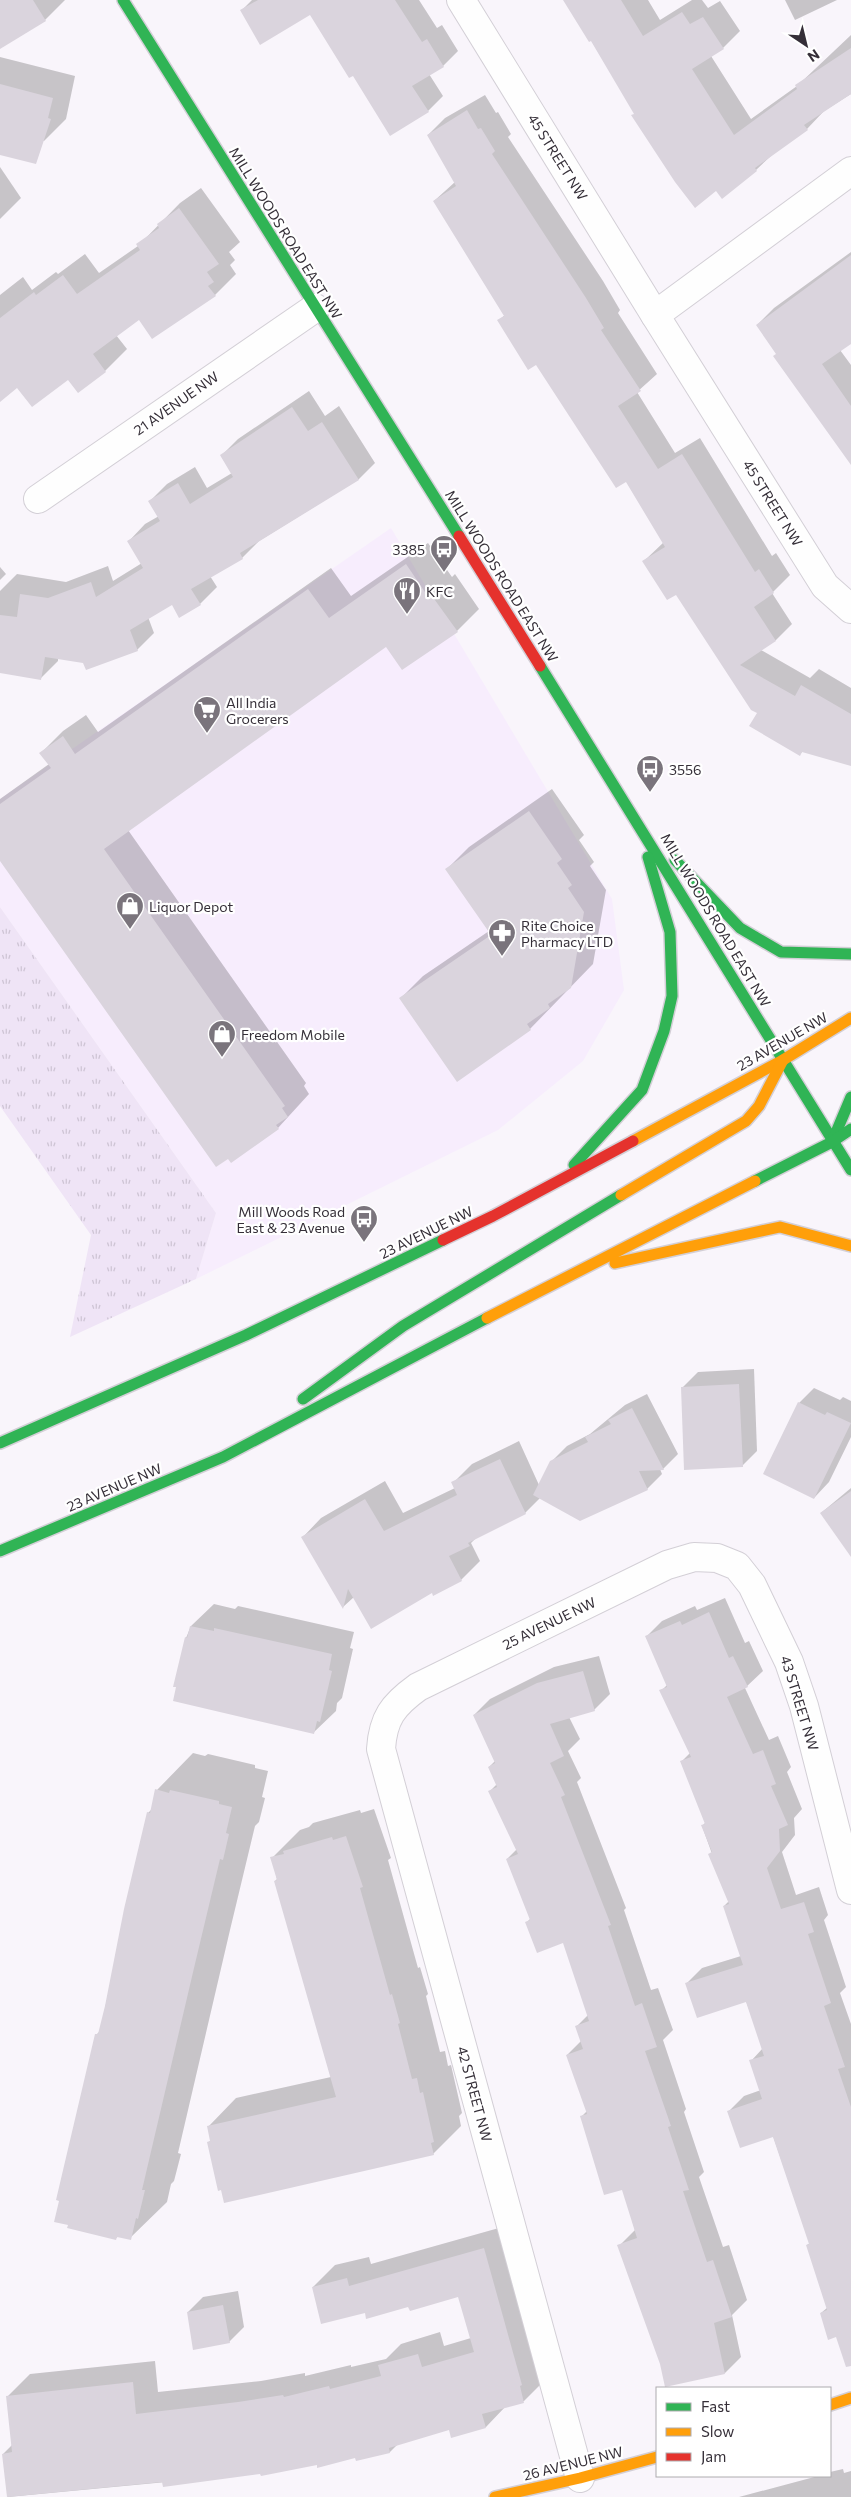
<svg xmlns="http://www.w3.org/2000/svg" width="851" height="2497" font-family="Commissioner,sans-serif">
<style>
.built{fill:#f7edfd}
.grass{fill:url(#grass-tufts)}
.shadow{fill:#0003}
.building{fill:#dad4dd}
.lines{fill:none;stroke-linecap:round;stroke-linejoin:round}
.street-casing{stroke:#d3cfd6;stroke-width:30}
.fast-casing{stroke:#d3cfd6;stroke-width:14}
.slow-casing{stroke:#d3cfd6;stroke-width:14}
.jam-casing{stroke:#d3cfd6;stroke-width:14}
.street{stroke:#fefefe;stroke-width:28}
.fast{stroke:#30b455;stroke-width:11}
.slow{stroke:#ff9f0a;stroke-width:11}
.jam{stroke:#e5322d;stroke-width:11}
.labels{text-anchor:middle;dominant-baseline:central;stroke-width:4.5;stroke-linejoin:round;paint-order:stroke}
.street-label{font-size:14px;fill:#352f38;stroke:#fff}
.poi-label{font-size:14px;fill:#352f38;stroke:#fff;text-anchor:start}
</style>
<defs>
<pattern id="grass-tufts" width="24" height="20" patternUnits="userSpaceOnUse" patternTransform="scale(1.25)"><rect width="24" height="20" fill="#efe4f6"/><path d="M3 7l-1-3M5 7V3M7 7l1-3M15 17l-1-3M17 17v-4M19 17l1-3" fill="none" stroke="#cec4d4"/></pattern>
</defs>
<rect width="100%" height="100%" fill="#f9f5fb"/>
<path class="built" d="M391,528L612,899L624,990L583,1061L498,1130L196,1279L216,1213L0,907V799Z"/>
<path class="grass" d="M0,907L216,1213L196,1279L70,1337L91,1235L0,1106Z"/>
<g class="shadow">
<path d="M0,0H65L45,20L0,48Z"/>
<path d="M252,0H419L437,28L442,25L458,51L443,66L429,74L443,96L428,111L353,74L311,14L242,10Z"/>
<path d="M564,0H648L660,20L692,0H702L708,8L720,1L740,31L723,48L711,56L751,119L797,86L851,35V94L824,111L807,129L773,154L756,170L635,113L591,40Z"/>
<path d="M785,0H837L795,20Z"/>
<path d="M0,57L75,76L66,119L44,141L0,130Z"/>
<path d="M485,95L496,113L498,112L511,134L508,137L603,281L620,310L618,313L657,374L637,392L675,453L700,438L772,556L776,553L790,575L772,593L792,624L776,640L761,650L810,678L819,669L851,688V765L803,751L800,754L759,713L676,593L644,561L664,542L626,481L536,363L499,320L505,315L434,201L455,182L428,135L445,118Z"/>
<path d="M0,167L21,198L0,219Z"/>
<path d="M201,188L240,242L229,252L235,260L230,265L236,274L215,295L139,319L116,335L127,349L105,371L78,392L68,378L17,386L0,393V295L23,277L32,290L56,272L58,274L85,254L99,273L138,246L180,203Z"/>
<path d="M851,252V342L840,350L851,365V463L757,325L774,308Z"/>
<path d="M309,391L325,416L339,406L375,463L359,479L259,541L242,558L210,576L217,587L200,604L172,603L148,617L154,633L137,650L84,662L58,658V661L41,678L0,672V591L17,574L66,582L108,566L113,581L142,563L129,541L145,524L159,516L150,501L167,484L195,467L207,488L232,473L221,456L238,439Z"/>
<path d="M428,543L452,577L455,574L479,609L457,631L387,645L128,830L306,1083L304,1086L309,1094L278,1128L0,859V799L49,764L41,753L63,731L86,715L98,732L331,568L351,596Z"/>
<path d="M0,567L6,574L0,580Z"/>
<path d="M552,789L584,835L579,840L594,862L590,866L606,890L593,964L530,1029L401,998L423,976L489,931L447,869L469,847Z"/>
<path d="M754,1369L757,1451L742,1466L683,1387L698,1372Z"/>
<path d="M814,1388L840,1400L843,1397L851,1401V1437L829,1482L814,1498L799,1403Z"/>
<path d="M647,1394L678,1454L663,1469H660L662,1474L647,1489L540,1498L525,1513L477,1537L471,1543L480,1561L461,1580L433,1591L354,1597L343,1607L303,1537L321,1518L385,1481L403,1513L455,1488L453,1483L472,1464L519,1441L539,1485L551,1462L567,1446L590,1434L625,1405Z"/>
<path d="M851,1488V1530L821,1513Z"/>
<path d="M725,1598L745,1643L749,1641L763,1671L745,1688L769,1740L778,1736L791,1767L787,1772L802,1809L794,1818L795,1835L782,1852L796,1895L819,1887L828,1915L824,1920L846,1987L840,1993L851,2024V2331L821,2313L828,2307L807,2245L810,2243L773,2136L729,2111L744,2096L761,2090L751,2061L763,2048L746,2001L686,1984L702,1968L741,1956L724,1906L729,1901L702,1826L706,1822L681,1762L690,1753L661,1691L668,1684L646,1637L662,1621L695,1606L697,1610Z"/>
<path d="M214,1604L235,1609L238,1606L354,1632L350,1648L353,1649L342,1698L337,1703L336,1711L313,1733L186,1638L191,1626Z"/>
<path d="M599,1656L610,1694L594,1710L569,1717L580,1739L568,1751L581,1778L577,1782L626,1908L624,1910L651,1990L658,1988L673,2030L663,2040L686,2109L684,2112L704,2172L699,2177L723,2247L729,2245L747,2300L732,2315L741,2357L725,2373L661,2363L619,2246L635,2230L623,2188L582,2116L587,2111L567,2055L581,2041L576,2027L588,2015L564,1941L527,1922L531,1918L507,1859L517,1849L490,1791L497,1784L489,1767L495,1761L474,1715L490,1699L554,1667Z"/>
<path d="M193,1753L205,1756L208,1754L255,1765V1768L268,1771L262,1797L265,1798L259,1822L255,1826L230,1930L178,2153L181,2154L174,2181L171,2184L167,2202L130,2238L119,2236L116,2238L96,2035L100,2031L148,1813L152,1809L157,1790Z"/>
<path d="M374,1809L391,1858L388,1860L418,1968L420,1967L428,1994L426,1996L440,2052L445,2051L448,2066L451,2065L462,2113L459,2116L461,2126L433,2154L209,2142L211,2140L208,2127L236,2098L331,2077L275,1881L277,1879L272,1858L300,1830L309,1827L313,1823L360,1810L361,1813Z"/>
<path d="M506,2226L546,2379L524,2401L506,2406L486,2427L450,2429L398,2444L390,2452L357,2460L356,2457L262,2473L8,2497L3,2454L12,2445L8,2396L30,2374L155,2361L158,2392L261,2381L305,2373V2376L351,2365V2367L386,2359L401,2344L440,2332L444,2346L471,2338L459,2296L366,2312L313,2287L335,2265L369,2257L371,2264Z"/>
<path d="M238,2291L244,2327L229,2342L188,2312L203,2297Z"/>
<path d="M843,2469L844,2473L851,2471V2497H739L818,2476H830V2472Z"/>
</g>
<g class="building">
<path d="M0,0H33L46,21L0,49Z"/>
<path d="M258,0H395L422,42L427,39L444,67L412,86L429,112L390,136L353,76L349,78L310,15L260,45L240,10Z"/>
<path d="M563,0H621L643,36L682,12L690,24L703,17L724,49L692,69L734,135L797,89L795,85L851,48V94L804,125L808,130L755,168L757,171L722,199L716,191L695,208L675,182L631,115L634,114L591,41L589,42Z"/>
<path d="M0,84L53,98L48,118L51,119L36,164L0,155Z"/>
<path d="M467,110L478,129L481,128L495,151L492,154L586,298L604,328L601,330L641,391L618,406L658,469L682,454L755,572L759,569L774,593L754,607L776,641L740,665L795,696L801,685L851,714V766L802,752L800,756L749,726L757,713L751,710L676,595L667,600L642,561L665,547L626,482L616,488L536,365L528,370L497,320L504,316L433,201L456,186L427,135Z"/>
<path d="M179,208L219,264L207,272L214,282L208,286L216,296L152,339L139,320L93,354L106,372L78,393L68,380L32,407L17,388L0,402V318L34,292L36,295L63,275L77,294L140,250L136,244L159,228L157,224Z"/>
<path d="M851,255V344L822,364L851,406V465L773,356L776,354L756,325Z"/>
<path d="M292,407L308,431L322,422L359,480L240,553L243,559L191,589L201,605L179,618L172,605L130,630L138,651L86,670L83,663L45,657L41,680L0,673V615L17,617L20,594L48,598L91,582L96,597L143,568L127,541L160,521L148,501L178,483L190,504L233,477L220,455Z"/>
<path d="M406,564L429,598L432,596L458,632L402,670L386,647L104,849L285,1106L282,1108L288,1117L276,1125L279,1129L231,1163L228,1159L216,1167L0,861V804L51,768L39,753L63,736L75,754L308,589L329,618Z"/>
<path d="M529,811L562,859L557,863L572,885L568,888L584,912L571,988L548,1004L550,1008L527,1024L531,1030L457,1082L399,998L491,935L445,869Z"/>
<path d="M739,1384L743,1467L684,1470L681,1387Z"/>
<path d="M798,1402L825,1415L827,1412L851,1423L814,1499L763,1474Z"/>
<path d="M632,1408L664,1470L639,1471L648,1490L580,1521L533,1495L550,1461L588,1442L585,1437L611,1424L608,1420Z"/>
<path d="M500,1459L526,1514L468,1543L470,1546L449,1556L462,1581L433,1596L432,1593L371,1629L348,1589L343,1609L301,1537L365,1499L384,1531L457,1495L451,1482Z"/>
<path d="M851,1491V1557L820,1513Z"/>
<path d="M709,1612L729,1658L733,1656L748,1687L727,1697L753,1754L763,1750L776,1784L771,1786L788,1825L779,1829L780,1851L767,1868L781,1909L804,1902L814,1932L808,1934L831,2003L824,2006L845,2067L838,2069L851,2107V2366L846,2367L836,2337L828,2340L820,2313L827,2310L806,2245L809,2244L773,2137L740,2148L727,2111L762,2099L749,2060L764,2056L746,2002L697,2018L685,1983L743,1965L723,1906L729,1904L708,1854L712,1852L701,1825L705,1824L680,1761L691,1757L659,1690L667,1687L645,1636L680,1621L682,1625Z"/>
<path d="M190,1626L214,1631V1628L332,1654L329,1670L332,1671L320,1722L317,1721L314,1734L173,1701L176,1687H173L185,1637L187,1638Z"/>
<path d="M583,1671L595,1711L550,1724L564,1756L550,1763L565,1795L561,1797L611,1925L608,1926L635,2006L642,2003L657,2047L645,2051L671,2126L668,2127L689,2190L683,2191L707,2262L713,2260L732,2317L714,2323L725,2374L665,2387L660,2364L617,2245L637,2238L622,2190L604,2195L580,2116L587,2114L566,2055L583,2049L575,2026L589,2021L563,1943L537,1953L525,1922L530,1920L506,1859L518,1854L488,1791L497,1787L488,1767L495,1763L473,1715L537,1683Z"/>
<path d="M155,1789L169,1793L170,1790L219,1801V1804L232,1807L226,1833L229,1834L223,1860L220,1859L194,1968L142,2190H145L138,2219L136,2218L131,2240L117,2237L116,2240L67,2228L68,2225L54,2222L59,2201L56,2200L95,2034H98L105,2006L124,1909L147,1812L150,1813Z"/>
<path d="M346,1836L363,1887L360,1888L390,1995L392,1994L400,2023L398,2024L412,2079L417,2078L420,2093L423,2092L434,2142L431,2143L434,2155L224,2203L221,2190L218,2191L207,2142L210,2141L207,2126L336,2097L274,1881L277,1880L270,1857L284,1854L283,1851L332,1837L333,1840Z"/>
<path d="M484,2248L522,2385L520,2386L524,2403L482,2414L486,2428L451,2438L449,2430L389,2448L390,2453L356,2461L355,2458L317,2468V2465L261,2476L260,2474L163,2487L162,2482L7,2497L2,2454L12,2452L6,2396L133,2382L136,2414L238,2402L283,2395L284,2397L329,2386L330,2389L381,2376L378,2365L418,2354L422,2367L474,2352L458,2297L410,2311L408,2307L366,2319L365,2313L321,2324L312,2287L347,2278L349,2286Z"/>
<path d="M223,2305L230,2343L193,2350L187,2312Z"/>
</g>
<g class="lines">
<defs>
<g id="street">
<path d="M461,0L655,315L825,586L851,609"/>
<path d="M655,315L851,171"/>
<path d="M38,499L315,308"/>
<path d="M580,2478L381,1749C383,1718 393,1705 418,1687L667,1565L694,1557L717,1558L737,1566L752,1585L789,1662L804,1706L851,1890"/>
</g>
<g id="fast">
<path d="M123,0L459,536"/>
<path d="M540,666L851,1170"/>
<path d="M675,860L740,928L781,952L851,954"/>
<path d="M832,1142L851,1097"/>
<path d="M574,1165L642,1090L664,1031L672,996L670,932L648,857"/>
<path d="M755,1181L832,1142L851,1129"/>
<path d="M303,1399L403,1326L621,1195"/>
<path d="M0,1443L246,1335L443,1240"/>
<path d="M0,1551L223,1457L487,1318"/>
</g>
<g id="slow">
<path d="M633,1141L783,1060L851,1018"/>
<path d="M621,1195L746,1121L759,1106L783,1060"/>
<path d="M615,1263L780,1227L851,1246"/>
<path d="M487,1318L755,1181"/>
<path d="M830,2405L851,2398"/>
<path d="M495,2497L580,2478L657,2457"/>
</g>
<g id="jam">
<path d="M459,536L540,666"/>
<path d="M443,1240L493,1216L633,1141"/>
</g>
</defs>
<use href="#street" class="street-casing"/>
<use href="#fast" class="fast-casing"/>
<use href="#slow" class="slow-casing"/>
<use href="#jam" class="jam-casing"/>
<use href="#street" class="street"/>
<use href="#fast" class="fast"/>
<use href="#slow" class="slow"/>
<use href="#jam" class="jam"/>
</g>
<defs>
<symbol id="bus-pin" viewBox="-11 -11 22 30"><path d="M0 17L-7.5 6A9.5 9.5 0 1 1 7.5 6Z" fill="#7a747c" stroke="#fff"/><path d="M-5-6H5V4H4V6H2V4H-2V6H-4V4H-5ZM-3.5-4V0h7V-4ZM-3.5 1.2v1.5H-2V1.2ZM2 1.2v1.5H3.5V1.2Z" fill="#fff"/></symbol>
<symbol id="restaurant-pin" viewBox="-11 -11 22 30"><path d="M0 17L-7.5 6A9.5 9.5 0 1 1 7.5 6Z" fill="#7a747c" stroke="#fff"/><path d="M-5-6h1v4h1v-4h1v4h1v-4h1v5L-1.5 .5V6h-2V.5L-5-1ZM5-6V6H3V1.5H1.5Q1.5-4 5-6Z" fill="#fff"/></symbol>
<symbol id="supermarket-pin" viewBox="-11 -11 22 30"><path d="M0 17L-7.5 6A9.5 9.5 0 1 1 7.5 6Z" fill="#7a747c" stroke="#fff"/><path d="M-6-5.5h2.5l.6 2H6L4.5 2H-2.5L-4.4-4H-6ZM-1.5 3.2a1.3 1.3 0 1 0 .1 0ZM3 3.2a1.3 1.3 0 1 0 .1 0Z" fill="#fff"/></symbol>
<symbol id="shop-pin" viewBox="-11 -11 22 30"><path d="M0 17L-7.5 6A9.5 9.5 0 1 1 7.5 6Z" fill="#7a747c" stroke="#fff"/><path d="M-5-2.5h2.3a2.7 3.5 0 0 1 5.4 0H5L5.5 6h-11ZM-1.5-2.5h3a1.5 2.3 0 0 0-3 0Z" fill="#fff"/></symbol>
<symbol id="pharmacy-pin" viewBox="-11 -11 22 30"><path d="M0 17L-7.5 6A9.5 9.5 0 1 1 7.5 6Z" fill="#7a747c" stroke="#fff"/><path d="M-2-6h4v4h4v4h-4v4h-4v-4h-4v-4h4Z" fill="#fff"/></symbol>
</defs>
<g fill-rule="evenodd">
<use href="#bus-pin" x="428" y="533" width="32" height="43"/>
<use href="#restaurant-pin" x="391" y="575" width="32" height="43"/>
<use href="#supermarket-pin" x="191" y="694" width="32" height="43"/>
<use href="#bus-pin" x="634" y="753" width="32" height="43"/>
<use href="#shop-pin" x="114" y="890" width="32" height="43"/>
<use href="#pharmacy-pin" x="486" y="917" width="32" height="43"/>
<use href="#shop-pin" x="206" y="1018" width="32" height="43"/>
<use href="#bus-pin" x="348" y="1203" width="32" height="43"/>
</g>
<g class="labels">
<g class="street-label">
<text transform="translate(558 157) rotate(58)">45 STREET NW</text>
<text transform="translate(286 233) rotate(58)">MILL WOODS ROAD EAST NW</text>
<text transform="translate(176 403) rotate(-35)">21 AVENUE NW</text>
<text transform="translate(773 503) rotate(58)">45 STREET NW</text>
<text transform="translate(502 576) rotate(58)">MILL WOODS ROAD EAST NW</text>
<text transform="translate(716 920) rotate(59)">MILL WOODS ROAD EAST NW</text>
<text transform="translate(782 1041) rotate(-30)">23 AVENUE NW</text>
<text transform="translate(426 1232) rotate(-26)">23 AVENUE NW</text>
<text transform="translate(114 1487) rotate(-23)">23 AVENUE NW</text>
<text transform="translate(549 1623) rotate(-26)">25 AVENUE NW</text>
<text transform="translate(800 1703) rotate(73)">43 STREET NW</text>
<text transform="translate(475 2094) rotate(75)">42 STREET NW</text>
<text transform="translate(573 2463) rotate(-14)">26 AVENUE NW</text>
</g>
<g class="poi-label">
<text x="425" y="549" text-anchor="end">3385</text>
<text x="426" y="591">KFC</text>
<text x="226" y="702">All India<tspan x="226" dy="16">Grocerers</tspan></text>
<text x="669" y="769">3556</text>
<text x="149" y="906">Liquor Depot</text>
<text x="521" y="925">Rite Choice<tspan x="521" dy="16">Pharmacy LTD</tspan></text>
<text x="241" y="1034">Freedom Mobile</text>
<text x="345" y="1211" text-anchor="end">Mill Woods Road<tspan x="345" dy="16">East &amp; 23 Avenue</tspan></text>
</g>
</g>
<rect x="656" y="2387" width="175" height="90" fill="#ffffff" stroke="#aeacaf"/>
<rect x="666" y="2403" width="25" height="8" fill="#30b455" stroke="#aeacaf"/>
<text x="701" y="2412" font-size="15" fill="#352f38">Fast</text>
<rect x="666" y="2428" width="25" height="8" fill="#ff9f0a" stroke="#aeacaf"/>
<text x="701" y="2437" font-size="15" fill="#352f38">Slow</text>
<rect x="666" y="2453" width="25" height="8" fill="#e5322d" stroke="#aeacaf"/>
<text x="701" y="2462" font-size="15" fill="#352f38">Jam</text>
<g transform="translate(806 45) rotate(145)" stroke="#ffffff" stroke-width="4" paint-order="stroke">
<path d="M0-4L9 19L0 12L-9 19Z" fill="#352f38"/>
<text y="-8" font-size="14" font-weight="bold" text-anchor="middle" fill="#352f38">N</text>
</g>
</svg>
